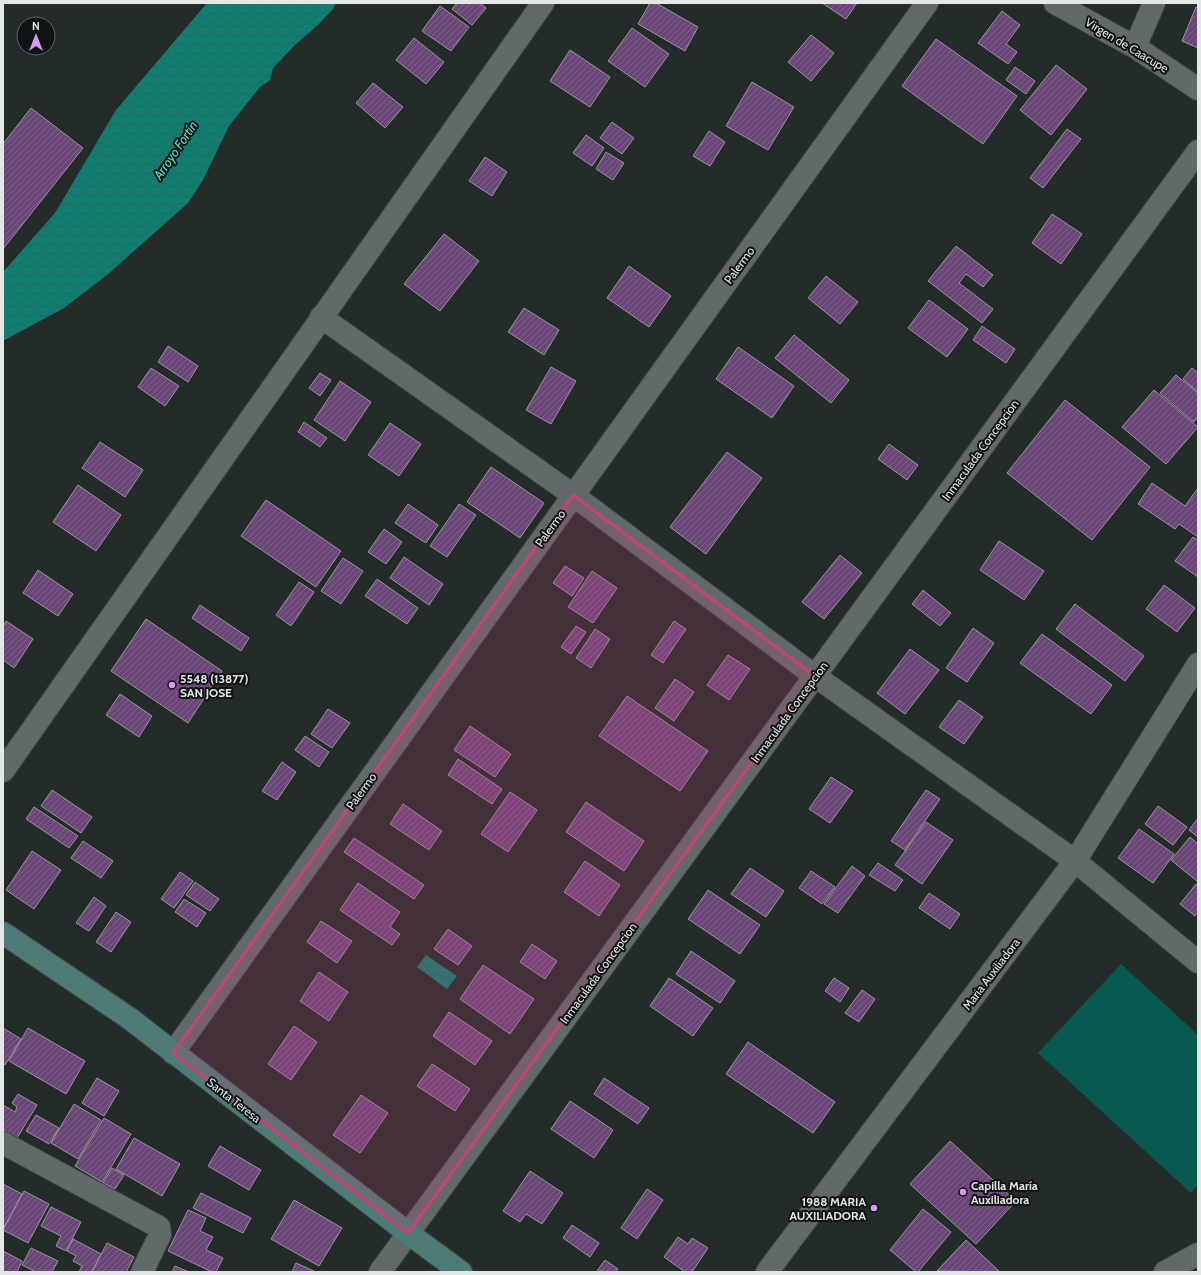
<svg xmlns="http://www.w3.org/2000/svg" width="1201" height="1275" font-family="Cabin,sans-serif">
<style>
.garden{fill:#085a50}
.water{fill:url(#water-waves)}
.building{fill:url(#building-hatch);stroke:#99949b}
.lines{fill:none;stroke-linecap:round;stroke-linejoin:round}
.street-casing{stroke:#404746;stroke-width:24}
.secondary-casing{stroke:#404746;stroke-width:24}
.street{stroke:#616a68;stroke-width:22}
.secondary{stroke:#4d7b75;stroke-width:22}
.marked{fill:#c94277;fill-opacity:0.2;stroke:#c94277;stroke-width:3;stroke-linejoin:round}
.poi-dot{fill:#dc99f4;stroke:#101313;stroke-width:1.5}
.labels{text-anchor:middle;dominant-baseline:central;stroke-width:4;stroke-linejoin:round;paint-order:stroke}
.street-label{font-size:12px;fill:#e3e8e7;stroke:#101313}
.poi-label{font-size:12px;font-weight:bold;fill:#e3e8e7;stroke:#101313;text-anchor:start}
.water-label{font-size:13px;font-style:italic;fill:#5ae2ce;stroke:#101313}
</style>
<defs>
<pattern id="water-waves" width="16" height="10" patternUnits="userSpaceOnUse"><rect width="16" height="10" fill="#107d70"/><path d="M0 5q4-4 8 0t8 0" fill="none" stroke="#27645d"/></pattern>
<pattern id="building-hatch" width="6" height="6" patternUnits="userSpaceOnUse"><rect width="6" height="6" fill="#6a4578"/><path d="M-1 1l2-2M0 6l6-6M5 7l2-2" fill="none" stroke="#7f608b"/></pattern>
</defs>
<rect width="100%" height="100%" fill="#242c2a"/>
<path class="garden" d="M1121,964L1198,1035V1185L1191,1193L1038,1053Z"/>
<g class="water">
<path d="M207,3H336L333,9L317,26L296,44L273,68L270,80L260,87L229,126L203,180L188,203L107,275L64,308L3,341V272L55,213L116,110Z"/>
<path d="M426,955L457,976L447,989L417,967Z"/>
</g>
<g class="building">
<path d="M457,3H480L486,8L472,25L452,9Z"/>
<path d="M650,3H656L698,27L685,51L638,24Z"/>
<path d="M822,3H857L846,19Z"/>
<path d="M440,6L469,27L451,51L422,31Z"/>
<path d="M1196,7L1198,8V48L1182,41Z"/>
<path d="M1002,11L1020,25L1006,44L1017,52L1008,64L978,43Z"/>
<path d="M632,28L669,54L645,87L608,61Z"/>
<path d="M811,35L834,53L811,81L788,62Z"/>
<path d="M414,38L444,62L426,84L396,60Z"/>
<path d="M936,39L1017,96L983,144L902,86Z"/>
<path d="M570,50L610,77L590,107L550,81Z"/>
<path d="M1056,65L1087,89L1051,135L1020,110Z"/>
<path d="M1015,67L1035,81L1026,94L1006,80Z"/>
<path d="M752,82L794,107L768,150L726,126Z"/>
<path d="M373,83L403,107L385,128L356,103Z"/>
<path d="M31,108L83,148L3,249V144Z"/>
<path d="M612,122L634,138L622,154L600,138Z"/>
<path d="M1067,129L1081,139L1043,188L1030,178Z"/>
<path d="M709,131L725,142L710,166L693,156Z"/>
<path d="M586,135L604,148L592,166L573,153Z"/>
<path d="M606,152L624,163L613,180L596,169Z"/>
<path d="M485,157L507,172L492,196L469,181Z"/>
<path d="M1052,214L1082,234L1061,264L1032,243Z"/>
<path d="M444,234L479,261L440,311L404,284Z"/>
<path d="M956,246L993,275L983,287L966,274L959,283L993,309L982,323L928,281Z"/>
<path d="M629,266L671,296L649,327L607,298Z"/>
<path d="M826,276L858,302L840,324L808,298Z"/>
<path d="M929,300L968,329L947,357L908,328Z"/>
<path d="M524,308L559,330L544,355L508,332Z"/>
<path d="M982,326L1015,349L1006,363L973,340Z"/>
<path d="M794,335L849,380L831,403L775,358Z"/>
<path d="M168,346L198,366L188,382L158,362Z"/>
<path d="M738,347L794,386L772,418L716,379Z"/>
<path d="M551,367L576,381L551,424L526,410Z"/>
<path d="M151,368L179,386L165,406L138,387Z"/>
<path d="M1192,368L1198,373V392L1183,379Z"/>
<path d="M320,373L331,380L320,396L309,388Z"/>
<path d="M1176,375L1198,393V417L1194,422L1160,393Z"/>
<path d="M340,381L371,402L345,441L314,420Z"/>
<path d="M1154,390L1198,427L1166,464L1122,427Z"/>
<path d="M1065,400L1150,467L1092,540L1007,473Z"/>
<path d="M304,422L327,438L320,447L298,432Z"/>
<path d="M390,423L421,444L399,476L368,455Z"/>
<path d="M100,442L143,470L125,497L82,468Z"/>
<path d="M889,444L918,465L907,480L878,459Z"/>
<path d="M727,452L762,478L706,554L670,527Z"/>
<path d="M491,467L544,503L520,538L467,502Z"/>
<path d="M1152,483L1185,506L1198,488V537L1179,524L1175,529L1138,504Z"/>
<path d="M78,485L121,515L96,551L53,522Z"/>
<path d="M266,500L341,551L316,587L241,536Z"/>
<path d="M408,504L438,525L426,543L395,523Z"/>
<path d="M459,504L476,515L447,557L430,546Z"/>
<path d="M384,529L402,542L386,564L368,552Z"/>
<path d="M1193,537L1198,540V577L1175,561Z"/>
<path d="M999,541L1044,571L1024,600L980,570Z"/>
<path d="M840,555L862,573L824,619L802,602Z"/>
<path d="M404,557L443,584L429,605L390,578Z"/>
<path d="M343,558L363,571L341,604L321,591Z"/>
<path d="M565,566L584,578L572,596L553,583Z"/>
<path d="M38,570L73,594L58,616L23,593Z"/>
<path d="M592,571L617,588L593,623L568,607Z"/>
<path d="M377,579L418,608L407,624L365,596Z"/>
<path d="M299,582L314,592L291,626L276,615Z"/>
<path d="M1164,585L1195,608L1177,632L1146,609Z"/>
<path d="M923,590L951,613L940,626L912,604Z"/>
<path d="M1075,604L1144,656L1125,681L1056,629Z"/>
<path d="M200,605L249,638L241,651L192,618Z"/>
<path d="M146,619L222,671L188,723L111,671Z"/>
<path d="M6,621L33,639L14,668L3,660V626Z"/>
<path d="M674,621L686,629L663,663L651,655Z"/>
<path d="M576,626L586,632L571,654L561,647Z"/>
<path d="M973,628L994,643L967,682L946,668Z"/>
<path d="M595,629L610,639L591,668L576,658Z"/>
<path d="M1042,634L1112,685L1091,714L1020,663Z"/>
<path d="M910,649L939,670L905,714L877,693Z"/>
<path d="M728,655L750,669L729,700L707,685Z"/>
<path d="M675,679L694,692L674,721L655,708Z"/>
<path d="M120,694L152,716L139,737L106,715Z"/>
<path d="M627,696L708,751L680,791L599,736Z"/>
<path d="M959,700L983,717L964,744L939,727Z"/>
<path d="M328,709L350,723L332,748L311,734Z"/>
<path d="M470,726L511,754L495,777L454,750Z"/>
<path d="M305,736L329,752L319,767L295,750Z"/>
<path d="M458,759L502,789L492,804L448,775Z"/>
<path d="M282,762L296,772L277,800L262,791Z"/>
<path d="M831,777L853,791L830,823L809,809Z"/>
<path d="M52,790L92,817L81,833L41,806Z"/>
<path d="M926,790L940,799L905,850L891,841Z"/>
<path d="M510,792L537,810L508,852L481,834Z"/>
<path d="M586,802L644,841L624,871L566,832Z"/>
<path d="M403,804L442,831L429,850L390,824Z"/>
<path d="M1158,806L1187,827L1173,845L1145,824Z"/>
<path d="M34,807L78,836L69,848L26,819Z"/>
<path d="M1198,818V837L1189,830Z"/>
<path d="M926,822L953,840L922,884L895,865Z"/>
<path d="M1139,829L1174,854L1153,883L1118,858Z"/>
<path d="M1190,837L1198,844V882L1171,860Z"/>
<path d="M354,838L424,885L414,899L344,852Z"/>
<path d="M83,841L113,861L101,878L71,858Z"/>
<path d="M32,851L61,870L34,909L6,890Z"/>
<path d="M585,861L620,885L599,916L564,892Z"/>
<path d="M878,863L903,880L895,891L869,875Z"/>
<path d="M852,866L865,876L838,913L824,904Z"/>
<path d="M750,868L784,891L766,917L731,894Z"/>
<path d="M811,871L835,887L822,904L799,888Z"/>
<path d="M180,872L193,881L174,908L161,899Z"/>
<path d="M195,882L219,899L210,911L186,895Z"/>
<path d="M358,883L400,912L390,927L400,934L392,945L340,910Z"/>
<path d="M1196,884L1198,885V911L1195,916L1180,904Z"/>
<path d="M708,890L760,925L740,954L688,919Z"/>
<path d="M929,893L960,914L950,929L919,908Z"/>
<path d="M94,897L106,906L89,931L76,923Z"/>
<path d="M184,899L206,913L197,927L175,912Z"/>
<path d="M116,912L131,922L111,952L96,942Z"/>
<path d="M321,921L352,941L337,963L307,942Z"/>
<path d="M448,929L472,946L458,965L434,949Z"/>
<path d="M532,944L557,961L545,979L520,962Z"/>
<path d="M691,951L735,981L720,1003L676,974Z"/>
<path d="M483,965L534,999L510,1034L460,999Z"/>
<path d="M319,972L348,992L329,1021L300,1001Z"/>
<path d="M669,978L713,1008L693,1036L650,1006Z"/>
<path d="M834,978L849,988L840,1002L825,991Z"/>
<path d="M862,990L875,999L859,1022L845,1013Z"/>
<path d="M449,1012L492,1041L475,1065L433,1036Z"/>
<path d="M294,1026L317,1042L291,1080L268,1064Z"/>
<path d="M3,1028L21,1039L5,1065L3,1064Z"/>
<path d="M28,1028L85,1061L66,1094L9,1061Z"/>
<path d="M748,1042L835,1102L813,1133L726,1074Z"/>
<path d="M432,1064L470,1089L455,1111L417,1086Z"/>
<path d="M97,1078L119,1091L104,1116L82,1103Z"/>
<path d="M604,1078L649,1108L638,1124L594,1094Z"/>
<path d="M18,1094L37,1105L17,1138L3,1130V1105L15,1112L17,1107L12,1103Z"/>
<path d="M361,1095L388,1113L360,1153L333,1135Z"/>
<path d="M570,1101L613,1130L594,1158L551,1129Z"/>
<path d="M74,1104L101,1120L78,1159L51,1143Z"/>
<path d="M36,1115L59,1128L49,1144L26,1131Z"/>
<path d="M104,1118L131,1134L102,1182L75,1166Z"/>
<path d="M134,1138L180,1164L162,1196L116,1169Z"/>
<path d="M950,1141L1016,1201L976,1244L910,1184Z"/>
<path d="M220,1146L261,1170L249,1190L208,1166Z"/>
<path d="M112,1168L124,1175L115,1189L103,1183Z"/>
<path d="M530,1171L563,1193L542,1224L526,1214L520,1222L503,1211Z"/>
<path d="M3,1184L22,1194L3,1229Z"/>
<path d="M647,1189L663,1200L637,1239L621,1228Z"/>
<path d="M24,1191L49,1204L28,1243L3,1230Z"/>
<path d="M201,1193L251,1218L243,1233L193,1208Z"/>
<path d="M294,1200L342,1228L319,1266L271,1239Z"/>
<path d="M51,1207L81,1222L66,1251L56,1246L61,1236L41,1226Z"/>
<path d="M923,1209L951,1232L918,1272H916L890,1250Z"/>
<path d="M188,1210L206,1218L200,1231L213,1237L206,1250L223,1258L216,1272H212L168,1251Z"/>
<path d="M572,1225L599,1243L590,1257L563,1238Z"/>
<path d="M678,1237L688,1244L692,1238L708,1248L692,1272H685L664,1257Z"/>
<path d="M73,1239L101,1254L92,1272H79L82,1266L73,1261L76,1256L67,1251Z"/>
<path d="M966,1240L1000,1272L937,1271Z"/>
<path d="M107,1243L134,1257L126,1272H92Z"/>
<path d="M31,1248L58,1261L52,1272H36L22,1265Z"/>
<path d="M3,1251L22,1261L17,1272H3Z"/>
<path d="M605,1260L618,1269L616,1272L597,1271Z"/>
<path d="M296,1263L314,1271V1272H292Z"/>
<path d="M175,1266L189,1272H172Z"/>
</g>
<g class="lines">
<defs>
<g id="street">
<path d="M1055,3L1135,47L1198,89"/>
<path d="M1135,47L1154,3"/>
<path d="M321,317L573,495L815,676L1075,861L1198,962"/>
<path d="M3,771L543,3"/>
<path d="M173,1053L927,3"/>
<path d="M3,1143L159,1227L160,1235L142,1272"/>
<path d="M380,1272L1198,151"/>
<path d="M767,1272L1075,861L1198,664"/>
<path d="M1165,1272L1198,1254"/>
</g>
<path id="secondary" d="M3,933L129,1018L408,1233L461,1272"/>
</defs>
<use href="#street" class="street-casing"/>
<use href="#secondary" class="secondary-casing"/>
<use href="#street" class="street"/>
<use href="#secondary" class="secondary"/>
</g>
<path class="marked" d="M573,495L815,676L408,1233L173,1053Z"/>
<g class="poi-dot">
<circle cx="172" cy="685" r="4"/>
<circle cx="963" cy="1192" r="4"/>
<circle cx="874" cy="1208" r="4"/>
</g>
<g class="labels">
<g class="street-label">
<text transform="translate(1127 45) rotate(31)">Virgen de Caacupe</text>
<text transform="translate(739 265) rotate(-54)">Palermo</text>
<text transform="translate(980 450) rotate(-54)">Inmaculada Concepcion</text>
<text transform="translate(550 528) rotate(-54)">Palermo</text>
<text transform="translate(789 712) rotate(-54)">Inmaculada Concepcion</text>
<text transform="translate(361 791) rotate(-54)">Palermo</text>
<text transform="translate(598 973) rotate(-54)">Inmaculada Concepcion</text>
<text transform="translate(991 974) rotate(-53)">Maria Auxiliadora</text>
<text transform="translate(234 1100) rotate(38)">Santa Teresa</text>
</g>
<g class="poi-label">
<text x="180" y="678">5548 (13877)<tspan x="180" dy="14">SAN JOSE</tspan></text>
<text x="971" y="1185">Capilla María<tspan x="971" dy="14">Auxiliadora</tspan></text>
<text x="866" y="1201" text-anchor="end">1988 MARIA<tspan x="866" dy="14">AUXILIADORA</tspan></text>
</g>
<g class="water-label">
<text transform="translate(175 150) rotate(-56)">Arroyo Fortín</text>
</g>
</g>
<rect width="1201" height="1275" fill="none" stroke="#e3e8e7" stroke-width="8"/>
<g transform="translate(36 36)"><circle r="19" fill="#101313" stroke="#646868"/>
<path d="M0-3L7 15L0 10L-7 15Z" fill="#dc99f4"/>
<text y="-6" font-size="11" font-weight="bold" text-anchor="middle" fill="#e3e8e7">N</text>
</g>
</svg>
